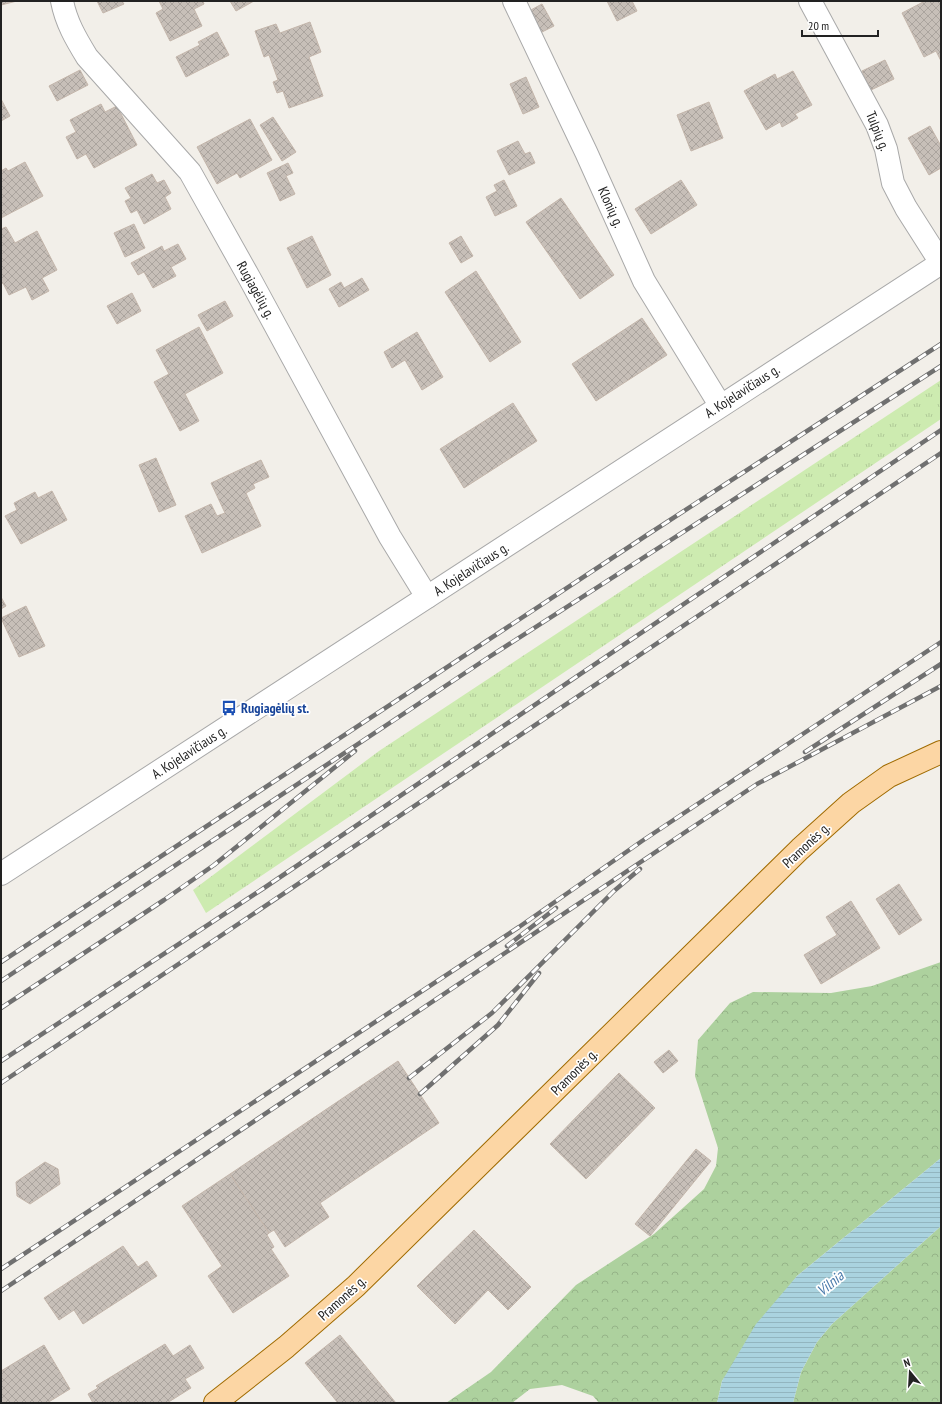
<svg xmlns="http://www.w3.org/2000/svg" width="942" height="1404" font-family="'PT Sans Narrow',sans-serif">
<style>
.grass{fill:url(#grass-tufts)}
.forest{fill:url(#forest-crowns)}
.water{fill:url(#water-rules)}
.building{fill:url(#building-cross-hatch);stroke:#c4b6ab}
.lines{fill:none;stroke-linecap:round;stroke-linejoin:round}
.minor-casing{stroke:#a9a9a9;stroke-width:24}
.primary-casing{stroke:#a06b00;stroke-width:24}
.minor{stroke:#fff;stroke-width:22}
.primary{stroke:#fcd6a4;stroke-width:22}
.rail-casing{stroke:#707070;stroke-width:4.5}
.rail{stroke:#fff;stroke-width:3;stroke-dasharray:9;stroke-linecap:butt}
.labels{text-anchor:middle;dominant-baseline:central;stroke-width:3.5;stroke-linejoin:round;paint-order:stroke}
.street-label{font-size:14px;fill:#222;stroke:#fff}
.transit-label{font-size:14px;font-weight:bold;fill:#164399;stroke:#fff;text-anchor:start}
.water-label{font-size:15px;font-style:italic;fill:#4a7aab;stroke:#fff}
</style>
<defs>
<pattern id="grass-tufts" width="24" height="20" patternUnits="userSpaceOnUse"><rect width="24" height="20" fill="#cdebb0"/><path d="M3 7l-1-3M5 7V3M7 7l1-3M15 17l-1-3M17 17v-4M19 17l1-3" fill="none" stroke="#b0c997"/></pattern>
<pattern id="forest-crowns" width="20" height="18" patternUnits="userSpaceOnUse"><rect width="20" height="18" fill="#add19e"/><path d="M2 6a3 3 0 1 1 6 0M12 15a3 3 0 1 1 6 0" fill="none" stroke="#95b388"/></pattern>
<pattern id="water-rules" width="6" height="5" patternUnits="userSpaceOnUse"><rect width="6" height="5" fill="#aad3df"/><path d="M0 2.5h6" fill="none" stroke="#92b5bf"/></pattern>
<pattern id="building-cross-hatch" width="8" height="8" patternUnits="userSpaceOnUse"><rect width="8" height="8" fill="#c7bfb8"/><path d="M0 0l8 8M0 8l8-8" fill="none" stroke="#aba49e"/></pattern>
</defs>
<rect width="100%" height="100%" fill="#f2efe9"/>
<path class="grass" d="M941,380V419L206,913L193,890L379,751Z"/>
<g class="forest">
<path d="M941,962V1158L797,1276L722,1381L717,1403H599L593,1396L562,1385L530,1389L512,1403H446L491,1372L576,1285L654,1234L704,1189L716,1166L718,1148L695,1076L698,1040L730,1003L753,992L831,993L872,986Z"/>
<path d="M941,1226V1403H793L801,1372L817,1342L832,1324Z"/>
</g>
<path class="water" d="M941,1158V1226L832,1324L817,1342L801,1372L793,1403H717L722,1381L756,1324L797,1276Z"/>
<g class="building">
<path d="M1,1H17L1,5Z"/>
<path d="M97,1H122L124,4L103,13Z"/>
<path d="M159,1H203L204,4L194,9L202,26L170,41L156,13L163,9Z"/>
<path d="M230,1H254L236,11Z"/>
<path d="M607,1H632L637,11L617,21Z"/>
<path d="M925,1H941V61L936,51L924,57L902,13Z"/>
<path d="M542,4L554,26L540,33L529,11Z"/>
<path d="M310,22L321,52L309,57L323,96L289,108L283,91L277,93L273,82L278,80L269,55L264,57L255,31L276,24L280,33Z"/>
<path d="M217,32L229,55L186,77L176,57L200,45L198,42Z"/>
<path d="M885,60L894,79L871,90L862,71Z"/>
<path d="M80,70L88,85L57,101L49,86Z"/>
<path d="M793,71L812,105L795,114L798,118L782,127L780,122L766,130L744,91L775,74L777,79Z"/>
<path d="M526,77L539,107L523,114L510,84Z"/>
<path d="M1,99L10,116L1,121Z"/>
<path d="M709,102L723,138L691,151L677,115Z"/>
<path d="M101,104L105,112L117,106L137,145L94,168L86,154L77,159L66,137L76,132L70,120Z"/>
<path d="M273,117L296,152L282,161L260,125Z"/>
<path d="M250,119L272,160L240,178L237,173L217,184L197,147Z"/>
<path d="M930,126L941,146V168L929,175L908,138Z"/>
<path d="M518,141L525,154L530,152L535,163L509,175L497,151Z"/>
<path d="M25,162L43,196L1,218V171L6,168L8,171Z"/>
<path d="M288,163L293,173L286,176L295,194L280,201L267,173Z"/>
<path d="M152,174L157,183L164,180L171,193L165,197L171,209L144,224L137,210L131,213L125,201L131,198L125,188Z"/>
<path d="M504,180L517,206L495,216L486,197L497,191L494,185Z"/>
<path d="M681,180L697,205L651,234L635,209Z"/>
<path d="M561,198L614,275L580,299L526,222Z"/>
<path d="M134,224L145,248L125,257L114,233Z"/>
<path d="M6,227L15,243L37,231L57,270L42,278L49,291L32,300L26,287L9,295L3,283L1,284V229Z"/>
<path d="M312,236L331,275L307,288L287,248Z"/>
<path d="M461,236L473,256L461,263L449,243Z"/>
<path d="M178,244L186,259L171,267L176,276L153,288L144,272L138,275L131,263L162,246L164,251Z"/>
<path d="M476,271L521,342L490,362L445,292Z"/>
<path d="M362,278L369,290L339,307L329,289L341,282L344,288Z"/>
<path d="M132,293L141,311L117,324L107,306Z"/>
<path d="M225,301L233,316L207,331L198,315Z"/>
<path d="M642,318L667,355L596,401L572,364Z"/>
<path d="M199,327L223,373L185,394L199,421L180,431L154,382L169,374L156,350Z"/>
<path d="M417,332L443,377L422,390L405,360L392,368L384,352Z"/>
<path d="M513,403L537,441L464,488L440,449Z"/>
<path d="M156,458L176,505L159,512L139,465Z"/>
<path d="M261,460L269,477L253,484L255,488L246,493L261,526L202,553L185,516L211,504L217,516L225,513L211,483Z"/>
<path d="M52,491L67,520L21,544L5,516L17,510L14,503L35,492L38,498Z"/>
<path d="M1,597L6,606L1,609Z"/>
<path d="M26,606L45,646L19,657L1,618Z"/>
<path d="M899,884L922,920L899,935L876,899Z"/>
<path d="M851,901L880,948L821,984L804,955L837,935L826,917Z"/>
<path d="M669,1050L678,1061L663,1073L654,1062Z"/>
<path d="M398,1061L439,1123L320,1203L329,1217L285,1247L274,1230L269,1233L230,1174Z"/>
<path d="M619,1073L655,1108L586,1179L550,1144Z"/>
<path d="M696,1149L711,1161L650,1236L635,1224Z"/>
<path d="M45,1162L58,1169L60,1184L30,1204L17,1196L16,1182Z"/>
<path d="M230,1174L269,1233L267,1235L274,1247L271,1249L289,1276L233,1313L208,1276L222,1266L182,1206Z"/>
<path d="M474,1230L531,1287L508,1310L488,1290L455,1324L417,1286Z"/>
<path d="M123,1246L138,1267L147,1261L157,1276L83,1324L74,1310L59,1320L44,1298Z"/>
<path d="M340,1335L396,1403H338L305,1363Z"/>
<path d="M165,1344L173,1356L190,1345L204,1368L185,1379L191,1388L167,1403H93L88,1394L98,1388L96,1386Z"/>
<path d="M44,1345L70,1389L47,1403H1V1371Z"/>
</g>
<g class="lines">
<defs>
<g id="minor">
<path d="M62,1C66,22 76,39 87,57L190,172L250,279L390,537L427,597"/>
<path d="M514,1L586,152L644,281L720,405"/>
<path d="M810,1L877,125L886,149L893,183L906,208L941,263"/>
<path d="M1,874L941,263"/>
</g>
<path id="primary" d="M215,1403L286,1347L356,1286L800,849L851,803L889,776L941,752"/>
</defs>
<use href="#minor" class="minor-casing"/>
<use href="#primary" class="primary-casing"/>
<use href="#minor" class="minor"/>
<use href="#primary" class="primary"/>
<defs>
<g id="rail">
<path d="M805,752L941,664"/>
<path d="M507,946L556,908"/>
<path d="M1,962L647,535L941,344"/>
<path d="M1,981L486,659L941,366"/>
<path d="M1,1008L164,900L214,865L355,751"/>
<path d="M1,1061L264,888L941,430"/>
<path d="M409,1078L492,1013L614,891L640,869"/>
<path d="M1,1083L941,453"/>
<path d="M420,1094L498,1025L539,973"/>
<path d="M1,1269L519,927L642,841L941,642"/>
<path d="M1,1291L757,784L941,686"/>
</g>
</defs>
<use href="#rail" class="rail-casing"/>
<use href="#rail" class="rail"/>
</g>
<defs>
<symbol id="bus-bare" viewBox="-9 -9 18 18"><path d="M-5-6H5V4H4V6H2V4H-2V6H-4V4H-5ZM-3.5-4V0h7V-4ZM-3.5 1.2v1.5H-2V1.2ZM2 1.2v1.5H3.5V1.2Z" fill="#1a4fb4" stroke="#fff" stroke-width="2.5" paint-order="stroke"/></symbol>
</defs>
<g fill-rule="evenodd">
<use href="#bus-bare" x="218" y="697" width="22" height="22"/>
</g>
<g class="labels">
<g class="street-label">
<text transform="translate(878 131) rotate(68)">Tulpių g.</text>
<text transform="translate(611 207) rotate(66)">Klonių g.</text>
<text transform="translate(256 290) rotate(61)">Rugiagėlių g.</text>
<text transform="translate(742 391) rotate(-33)">A. Kojelavičiaus g.</text>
<text transform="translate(471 569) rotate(-33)">A. Kojelavičiaus g.</text>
<text transform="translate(189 752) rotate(-33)">A. Kojelavičiaus g.</text>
<text transform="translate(806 845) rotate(-43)">Pramonės g.</text>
<text transform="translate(574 1072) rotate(-45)">Pramonės g.</text>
<text transform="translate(342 1298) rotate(-42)">Pramonės g.</text>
</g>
<g class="transit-label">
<text x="241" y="708">Rugiagėlių st.</text>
</g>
<g class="water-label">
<text transform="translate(830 1283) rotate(-40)">Vilnia</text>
</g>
</g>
<rect width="942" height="1404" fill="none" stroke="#222222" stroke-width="4"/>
<g transform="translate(910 1372) rotate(342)" stroke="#ffffff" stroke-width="3" paint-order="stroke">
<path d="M0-3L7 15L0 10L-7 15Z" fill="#222222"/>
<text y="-6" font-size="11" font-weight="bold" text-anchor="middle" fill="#222222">N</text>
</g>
<path d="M802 30v6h76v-6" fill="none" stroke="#222222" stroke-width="2"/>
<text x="808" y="30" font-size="12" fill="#222222" stroke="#ffffff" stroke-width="3" paint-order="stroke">20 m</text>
</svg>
